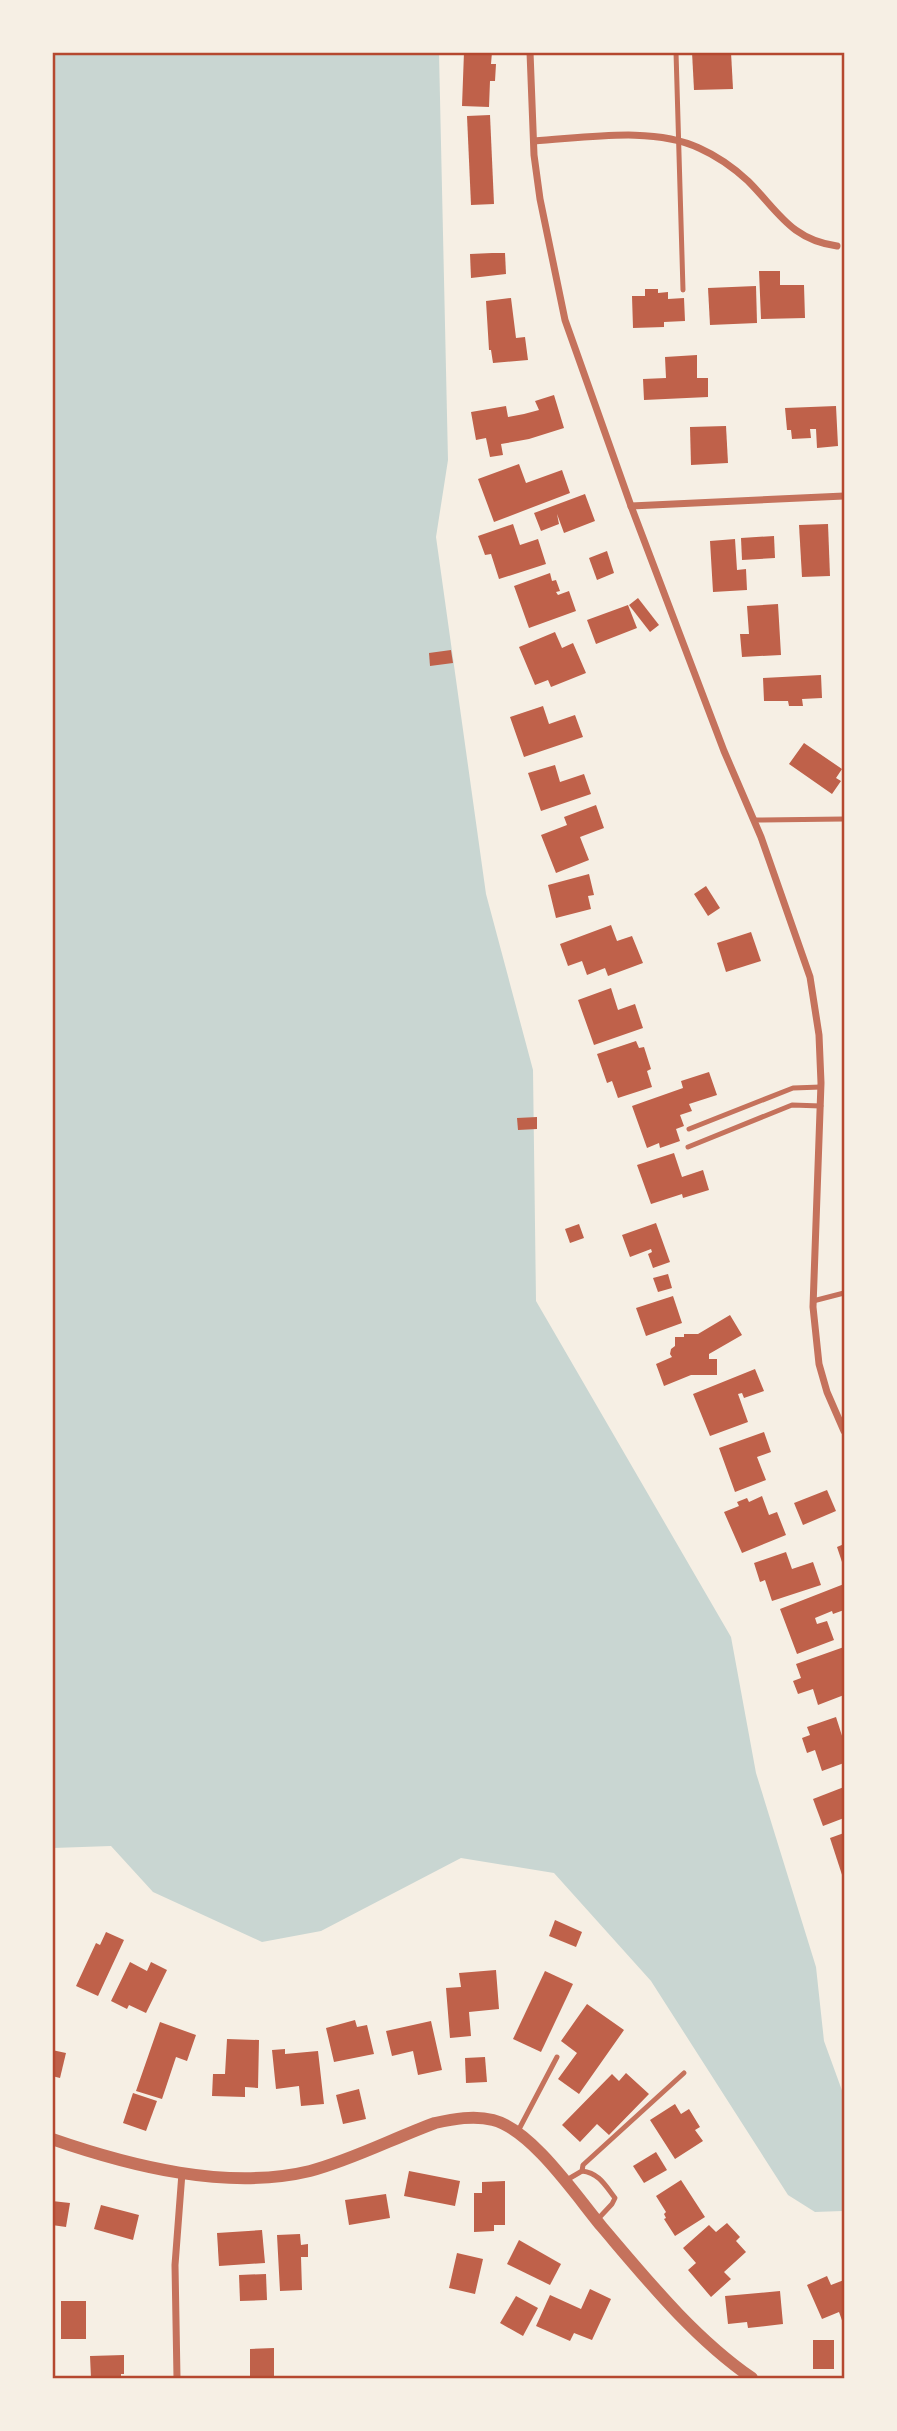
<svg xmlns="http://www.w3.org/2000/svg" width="897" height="2431" font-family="'Exo 2',sans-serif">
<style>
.water{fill:#c9d6d2}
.building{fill:#bf614a}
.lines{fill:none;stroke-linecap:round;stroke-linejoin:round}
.service{stroke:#c5725c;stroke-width:5}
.minor{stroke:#c5725c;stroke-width:7}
.tertiary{stroke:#c5725c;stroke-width:12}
.neatline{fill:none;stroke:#b5482f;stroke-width:2.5}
</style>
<rect width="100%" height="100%" fill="#f6efe4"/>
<path class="water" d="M52,53H439L448,460L436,537L486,894L533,1070L536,1301L731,1637L756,1773L816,1967L824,2041L844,2096V2210L842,2211L815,2212L788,2195L651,1981L554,1873L461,1858L321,1931L262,1942L153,1892L111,1846L53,1848Z"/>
<g class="building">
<path d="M464,52H492L491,64H496L495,81H490L489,107L462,106Z"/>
<path d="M692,52H731L733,89L694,90Z"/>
<path d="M490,115L494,204L471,205L467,116Z"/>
<path d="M492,253H505L506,274L471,278L470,254Z"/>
<path d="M759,271H780V285H804L805,318L761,319Z"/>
<path d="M756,286L757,323L710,325L708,288Z"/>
<path d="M645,289H658V293L668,292V299L684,298L685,321L664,322V327L633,328L632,296H645Z"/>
<path d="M511,298L516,338L525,337L528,360L493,363L491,350H489L486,301Z"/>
<path d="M697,355V378H708V397L644,400L643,379L666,378L665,357Z"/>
<path d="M554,395L564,428L529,439L501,444L503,455L490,457L486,438L476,440L471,412L506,406L508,417L524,414L539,410L535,401Z"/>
<path d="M836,406L838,446L817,448L816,429H810L811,438L792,439L791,430H787L785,408Z"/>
<path d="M726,426L728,463L691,465L690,427Z"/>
<path d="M519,464L526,483L562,470L570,493L494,522L478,479Z"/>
<path d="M585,494L595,521L564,533L557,514L559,524L541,531L534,513Z"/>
<path d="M513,524L520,545L538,539L546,564L499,579L491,554L485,555L478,536Z"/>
<path d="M828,524L830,576L802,577L799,525Z"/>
<path d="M774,536L775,558L742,560L741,538Z"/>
<path d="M735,539L737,570L746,569L747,590L713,592L710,541Z"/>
<path d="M607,551L614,573L597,580L589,558Z"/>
<path d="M550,573L552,581L556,580L560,591L556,592L558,595L569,591L576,611L529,628L514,586Z"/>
<path d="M638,598L659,625L650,632L629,605Z"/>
<path d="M778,604L781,655L742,657L740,634H749L747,606Z"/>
<path d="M628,605L637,628L596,644L587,620Z"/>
<path d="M555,632L562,648L573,643L586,673L551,687L548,680L535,685L519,647Z"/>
<path d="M451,650L453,663L430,666L429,653Z"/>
<path d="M821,675L822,698L802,699L803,706H789L788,701H764L763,678Z"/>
<path d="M543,706L549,724L575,715L583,737L524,757L510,717Z"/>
<path d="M804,743L842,769L836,778L841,781L832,794L789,764Z"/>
<path d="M555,765L560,782L584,774L591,794L541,811L528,773Z"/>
<path d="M596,805L604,828L580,837L589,860L556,873L541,835L567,825L564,817Z"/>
<path d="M589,874L594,895L588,896L591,909L556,918L548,885Z"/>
<path d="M706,886L720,908L708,916L694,894Z"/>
<path d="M611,925L617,941L632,936L643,963L608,976L605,968L587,975L582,961L568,966L560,944Z"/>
<path d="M751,932L761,961L726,972L717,943Z"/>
<path d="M611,988L618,1010L635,1004L643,1028L594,1045L578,1000Z"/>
<path d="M636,1041L639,1048L644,1047L651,1069L647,1071L652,1087L618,1098L612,1081L607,1083L597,1054Z"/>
<path d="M709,1072L717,1095L689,1104L692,1111L680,1115L684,1126L676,1129L680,1141L660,1148L659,1143L647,1148L632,1106L683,1088L681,1081Z"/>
<path d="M537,1117V1129L518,1130L517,1118Z"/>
<path d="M674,1153L682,1177L703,1170L709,1190L683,1198L682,1194L651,1204L637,1165Z"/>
<path d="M656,1223L670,1262L653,1268L648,1254L652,1252L651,1249L630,1257L622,1235Z"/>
<path d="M579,1224L584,1238L570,1243L565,1229Z"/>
<path d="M668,1274L672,1288L658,1292L653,1278Z"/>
<path d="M673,1296L682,1323L646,1336L636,1308Z"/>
<path d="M730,1315L742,1335L709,1354V1359H717V1375H691L664,1386L656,1364L672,1357L670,1354L671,1349L675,1346V1337H684V1334H698Z"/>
<path d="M755,1369L764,1391L744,1398L742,1393L738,1394L748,1422L710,1436L693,1394Z"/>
<path d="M764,1432L771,1452L757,1457L766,1480L735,1492L719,1448Z"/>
<path d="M827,1490L836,1511L803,1525L794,1503Z"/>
<path d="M762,1496L769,1515L777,1512L786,1535L742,1553L724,1512L739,1506L737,1502L747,1498L749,1502Z"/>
<path d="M844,1544V1568L837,1547Z"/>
<path d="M786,1552L792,1569L813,1562L821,1585L772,1601L765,1580L760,1582L754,1563Z"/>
<path d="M844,1584V1610L833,1614L832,1611L815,1618L817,1624L827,1621L834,1640L797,1654L780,1609Z"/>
<path d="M844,1647V1695L818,1705L813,1689L798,1694L793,1681L801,1678L796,1664Z"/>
<path d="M836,1717L844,1742V1763L822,1771L815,1750L807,1753L802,1738L810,1735L807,1727Z"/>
<path d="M844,1787V1818L823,1826L813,1799Z"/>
<path d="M844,1833V1881L830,1838Z"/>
<path d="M555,1920L582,1932L576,1947L549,1936Z"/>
<path d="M106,1932L124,1940L98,1996L76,1986L96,1943L100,1945Z"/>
<path d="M130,1962L147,1971L151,1962L167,1970L146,2013L129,2005L127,2009L111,2001Z"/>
<path d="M496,1970L499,2009L469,2012L471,2036L450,2038L446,1988L461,1987L459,1973Z"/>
<path d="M545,1971L573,1984L541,2052L513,2039Z"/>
<path d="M587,2004L624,2030L579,2094L558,2079L577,2053L561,2041Z"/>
<path d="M355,2020L357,2027L367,2025L374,2054L334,2062L326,2028Z"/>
<path d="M431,2021L442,2070L418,2075L413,2051L392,2056L386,2031Z"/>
<path d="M160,2022L196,2035L187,2061L176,2057L162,2099L136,2091Z"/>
<path d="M227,2039L259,2040L258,2088L245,2087V2097L212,2096L213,2074H225Z"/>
<path d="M285,2049V2054L318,2051L324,2104L301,2106L299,2086L276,2089L272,2050Z"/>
<path d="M52,2050L66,2053L60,2078L52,2076Z"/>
<path d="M485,2057L487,2082L466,2083L465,2058Z"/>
<path d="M626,2073L649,2094L609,2135L597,2124L580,2142L562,2125L612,2074L619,2081Z"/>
<path d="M359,2089L366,2119L343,2124L336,2095Z"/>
<path d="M133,2093L157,2101L146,2131L123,2123Z"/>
<path d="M675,2104L681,2114L689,2109L700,2127L695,2130L703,2141L675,2159L650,2120Z"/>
<path d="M656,2152L667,2170L644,2183L633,2166Z"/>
<path d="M409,2171L460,2181L455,2206L404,2196Z"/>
<path d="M681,2180L705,2217L675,2236L664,2219L666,2218L664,2214L666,2212L656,2196Z"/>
<path d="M505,2181V2225H494V2231L474,2232V2193H482V2182Z"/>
<path d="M386,2194L390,2218L349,2225L345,2200Z"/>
<path d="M52,2201L70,2203L66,2227L52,2225Z"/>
<path d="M101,2205L139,2215L133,2240L94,2229Z"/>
<path d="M727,2223L740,2237L736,2241L746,2252L724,2272L731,2279L711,2297L688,2270L696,2263L683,2248L709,2225L716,2232Z"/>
<path d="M262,2230L265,2263L219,2266L217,2233Z"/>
<path d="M300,2234L301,2245L308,2244V2257H301L302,2290L280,2291L277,2235Z"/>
<path d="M519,2240L561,2264L550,2285L507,2264Z"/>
<path d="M457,2253L483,2259L475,2294L449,2288Z"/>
<path d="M266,2274L267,2300L240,2301L239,2275Z"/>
<path d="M827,2276L831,2285L844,2280V2326L839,2312L822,2319L807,2285Z"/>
<path d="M590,2289L611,2299L592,2340L574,2333L570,2341L536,2326L550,2295L581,2309Z"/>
<path d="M780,2291L783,2324L748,2328L747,2322L728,2324L725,2296Z"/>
<path d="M516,2296L538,2308L523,2336L500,2323Z"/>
<rect x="61" y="2301" width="25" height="38"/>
<rect x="813" y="2340" width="21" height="29"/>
<path d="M274,2348V2378H250V2349Z"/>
<path d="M124,2355V2374H121V2378H91L90,2356Z"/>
</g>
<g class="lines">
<g class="service">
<path d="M676,52L683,290"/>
<path d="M754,820L844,819"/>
<path d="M689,1129L793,1088L821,1087"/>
<path d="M688,1147L792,1105L821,1106"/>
<path d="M813,1301L844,1293"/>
<path d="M517,2133L557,2057"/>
<path d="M582,2171C599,2173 605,2185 615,2198L612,2204L597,2220"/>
<path d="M565,2181L582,2171L583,2165L684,2073"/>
</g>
<g class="minor">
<path d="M530,52L534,155L540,199L565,320L631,506L724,751L761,837L810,977L819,1035L821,1083L813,1307L819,1364L827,1392L844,1431"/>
<path d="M534,141C585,138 653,126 699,148C717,156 734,168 748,181C778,211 791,240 837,246"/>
<path d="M631,506L844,496"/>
<path d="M177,2378L175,2265L182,2173"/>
</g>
<path class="tertiary" d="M52,2139C130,2166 227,2191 310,2171C352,2160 394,2138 435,2123C453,2119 474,2115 493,2120C532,2130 577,2197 602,2227C648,2281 694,2338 752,2378"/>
</g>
<rect width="897" height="2431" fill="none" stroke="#f6efe4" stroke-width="108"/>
<rect x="54" y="54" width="789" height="2323" class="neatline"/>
</svg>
